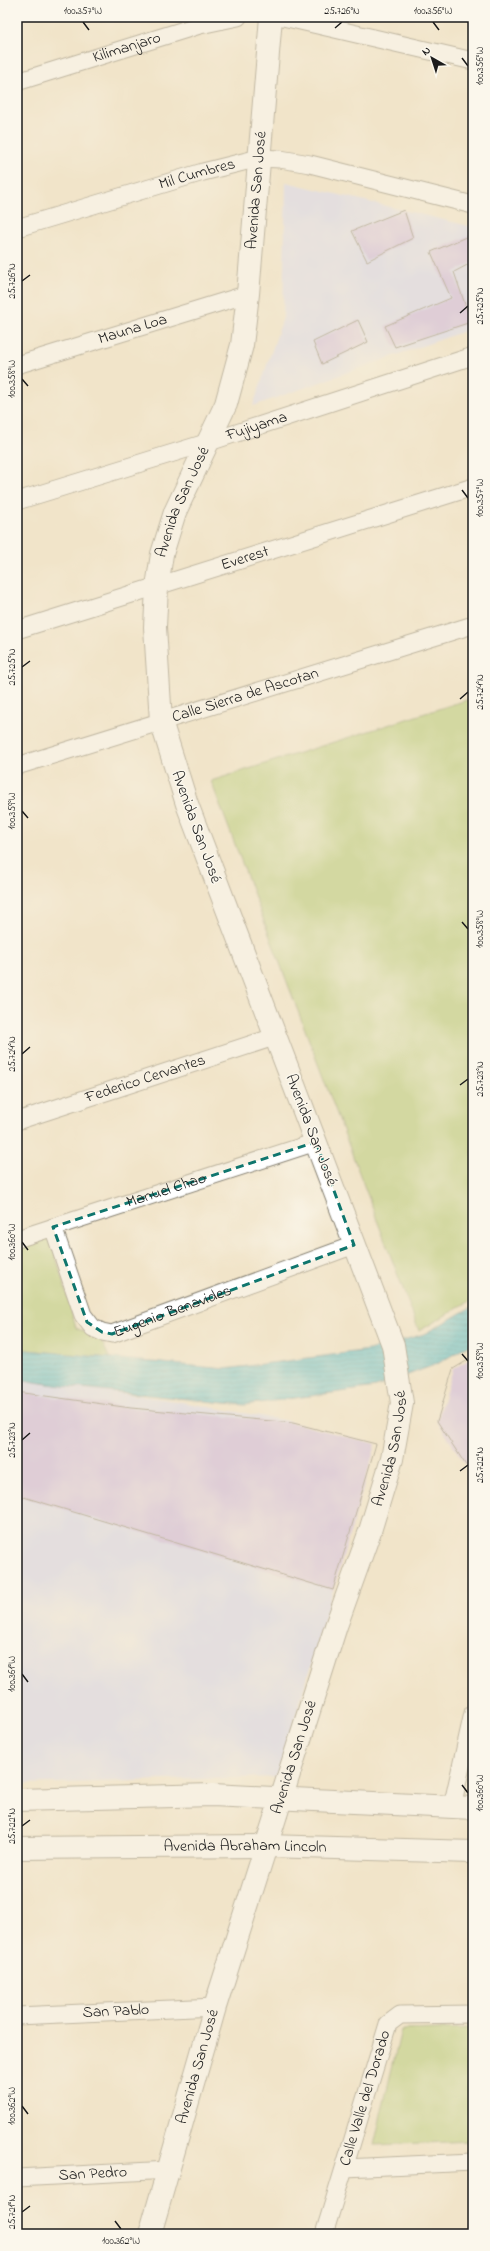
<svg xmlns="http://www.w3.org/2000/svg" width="490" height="2251" font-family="'Indie Flower',sans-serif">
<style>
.built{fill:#d4d8f9}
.park{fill:#b0cb72;stroke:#667447}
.water{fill:url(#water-rules);stroke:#386d75}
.building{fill:#c9b2e7}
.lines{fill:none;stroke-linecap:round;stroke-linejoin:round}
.street-casing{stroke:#868072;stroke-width:19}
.secondary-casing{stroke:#868072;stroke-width:24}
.street{stroke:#fff;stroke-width:17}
.secondary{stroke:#fff;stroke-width:22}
.marked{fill:none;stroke:#0f766e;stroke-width:3;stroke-dasharray:8 5;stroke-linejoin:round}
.ticks{fill:none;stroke:#1c1c1c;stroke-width:1.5}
.labels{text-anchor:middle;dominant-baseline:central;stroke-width:3;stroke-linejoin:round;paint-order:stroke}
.street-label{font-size:16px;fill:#1c1c1c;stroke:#fbf7ec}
.neatline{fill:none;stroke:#1c1c1c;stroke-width:1.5}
.ticks-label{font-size:10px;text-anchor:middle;fill:#1c1c1c}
</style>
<defs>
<pattern id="water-rules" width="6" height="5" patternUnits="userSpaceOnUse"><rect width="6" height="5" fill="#53bece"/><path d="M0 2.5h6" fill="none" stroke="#449aa6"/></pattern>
</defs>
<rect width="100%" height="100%" fill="#fbf7ec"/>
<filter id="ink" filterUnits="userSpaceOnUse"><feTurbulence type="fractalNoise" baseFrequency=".025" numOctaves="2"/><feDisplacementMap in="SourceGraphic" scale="8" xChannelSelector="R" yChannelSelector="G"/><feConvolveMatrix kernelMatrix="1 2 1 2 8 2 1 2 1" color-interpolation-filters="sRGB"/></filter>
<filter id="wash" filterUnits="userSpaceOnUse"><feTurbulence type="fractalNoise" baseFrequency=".012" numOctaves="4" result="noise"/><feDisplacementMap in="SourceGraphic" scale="16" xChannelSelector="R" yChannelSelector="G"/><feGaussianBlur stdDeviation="0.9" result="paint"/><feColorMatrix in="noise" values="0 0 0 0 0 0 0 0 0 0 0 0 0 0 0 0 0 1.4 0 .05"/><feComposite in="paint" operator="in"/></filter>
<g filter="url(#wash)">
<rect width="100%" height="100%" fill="#f1e4c9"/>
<g class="built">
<path d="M286,182L473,227V328L253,406L283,318Z"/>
<path d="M17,1378L176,1401L283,1420L376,1444L278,1777L17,1784Z"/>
</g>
<g class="park">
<path d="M473,698V1299L419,1331L211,781Z"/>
<path d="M50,1235L76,1328L100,1338L110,1359L17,1349V1244Z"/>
<path d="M473,2028V2141L374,2145L401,2030Z"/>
</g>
<path class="water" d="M473,1306V1343L437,1364L376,1387L244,1405L54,1385L17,1379V1349L225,1369L369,1350L424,1334Z"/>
<g id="blocks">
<g class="building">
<path d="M404,210L413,238L367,261L352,231Z"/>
<path d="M473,234V262L454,272L471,322L395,347L385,326L451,298L431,252Z"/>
<path d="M358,320L368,342L322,364L313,342Z"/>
<path d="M473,1357V1476L437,1421L453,1369Z"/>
<path d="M17,1392L131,1408L293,1423L376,1444L333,1590L17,1495Z"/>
</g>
</g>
</g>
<g filter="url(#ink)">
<use href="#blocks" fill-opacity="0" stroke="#868072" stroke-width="1"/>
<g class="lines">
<defs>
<g id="street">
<path d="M283,17L473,61"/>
<path id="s1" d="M17,82L200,25L238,17"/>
<path id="s2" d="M17,228L203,172L259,158L280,159L310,164L473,205"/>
<path id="s3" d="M17,365L248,294"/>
<path id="s4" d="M17,501L209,442L473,356"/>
<path id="s5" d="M17,630L473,487"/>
<path id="s6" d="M17,766L473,625"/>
<path id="s7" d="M17,1121L274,1037"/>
<path id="s8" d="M53,1227L83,1315L93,1328L102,1332L112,1334L354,1245"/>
<path id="s9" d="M17,1239L316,1142"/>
<path d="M452,1807L473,1713"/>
<path id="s10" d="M17,2016L215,2007"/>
<path d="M345,2168L473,2162"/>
<path id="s11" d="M17,2178L170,2170"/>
<path id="s12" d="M324,2234L388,2024L400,2015L473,2014"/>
</g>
<g id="secondary">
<path d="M17,1800L213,1795L473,1808"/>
<path id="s13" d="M17,1848L267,1846L473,1852"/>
<path id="s14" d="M150,2234L215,2007L336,1626L370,1531L392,1459L402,1403L393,1345L187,804L161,721L155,627L157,587L162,554L175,512L226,404L242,345L248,294L271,17"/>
</g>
</defs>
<use href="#street" class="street-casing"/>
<use href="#secondary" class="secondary-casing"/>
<use href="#street" class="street"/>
<use href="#secondary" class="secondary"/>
</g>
</g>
<path d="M0 0H490V2251H0ZM316,1142L354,1245L112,1334L102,1332L87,1322L53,1227Z" fill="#f1e4c9" fill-opacity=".55" fill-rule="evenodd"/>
<path class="marked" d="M316,1142L354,1245L112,1334L102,1332L87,1322L53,1227Z"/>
<path class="ticks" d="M83,22L89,30M433,22L439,30M335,28L342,22M462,58L468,66M22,281L30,275M460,313L468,306M22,379L28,386M462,490L468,498M22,667L30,661M460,699L468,692M22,811L28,818M462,922L468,929M22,1054L30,1047M460,1085L468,1079M22,1242L28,1250M462,1354L468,1361M22,1440L30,1433M460,1471L468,1465M22,1674L28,1682M462,1785L468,1793M22,1826L30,1820M22,2106L28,2114M22,2212L30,2206M115,2221L121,2229"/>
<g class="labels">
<g class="street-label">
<text stroke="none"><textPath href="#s1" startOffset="115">Kilimanjaro</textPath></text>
<text stroke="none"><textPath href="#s2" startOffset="188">Mil Cumbres</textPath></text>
<text stroke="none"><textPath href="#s14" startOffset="2141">Avenida San José</textPath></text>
<text stroke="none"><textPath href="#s3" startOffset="121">Mauna Loa</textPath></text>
<text stroke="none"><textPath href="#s4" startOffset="251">Fujiyama</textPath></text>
<text stroke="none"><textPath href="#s14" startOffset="1817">Avenida San José</textPath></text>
<text stroke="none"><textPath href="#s5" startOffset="239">Everest</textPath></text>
<text stroke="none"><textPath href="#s6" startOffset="239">Calle Sierra de Ascotan</textPath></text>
<text transform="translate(196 827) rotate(70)">Avenida San José</text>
<text stroke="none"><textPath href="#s7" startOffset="135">Federico Cervantes</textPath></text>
<text transform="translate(311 1130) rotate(69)">Avenida San José</text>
<text stroke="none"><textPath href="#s9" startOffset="157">Manuel Chao</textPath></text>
<text stroke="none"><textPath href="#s8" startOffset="194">Eugenio Benavides</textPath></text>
<text stroke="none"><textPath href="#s14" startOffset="822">Avenida San José</textPath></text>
<text stroke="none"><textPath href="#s14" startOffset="498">Avenida San José</textPath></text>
<text stroke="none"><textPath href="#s13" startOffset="228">Avenida Abraham Lincoln</textPath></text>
<text stroke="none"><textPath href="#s10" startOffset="99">San Pablo</textPath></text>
<text stroke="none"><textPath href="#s14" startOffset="174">Avenida San José</textPath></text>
<text stroke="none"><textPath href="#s12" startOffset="142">Calle Valle del Dorado</textPath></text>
<text stroke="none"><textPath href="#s11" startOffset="76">San Pedro</textPath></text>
</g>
</g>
<rect width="490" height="2251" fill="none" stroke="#fbf7ec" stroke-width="44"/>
<g transform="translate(432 58) rotate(321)" stroke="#fbf7ec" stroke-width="3" paint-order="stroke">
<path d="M0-3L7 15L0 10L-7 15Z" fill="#1c1c1c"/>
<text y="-6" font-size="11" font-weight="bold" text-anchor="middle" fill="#1c1c1c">N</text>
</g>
<rect x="22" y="22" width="446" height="2207" class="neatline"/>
<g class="ticks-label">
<text x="83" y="14">100.357°W</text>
<text x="342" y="14">25.726°N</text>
<text x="433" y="14">100.356°W</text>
<text transform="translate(479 66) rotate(-90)" y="4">100.356°W</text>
<text transform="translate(11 281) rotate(-90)" y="4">25.726°N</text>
<text transform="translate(479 306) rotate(-90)" y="4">25.725°N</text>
<text transform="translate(11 379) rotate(-90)" y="4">100.358°W</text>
<text transform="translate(479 498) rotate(-90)" y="4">100.357°W</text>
<text transform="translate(11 667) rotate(-90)" y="4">25.725°N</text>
<text transform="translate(479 692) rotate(-90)" y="4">25.724°N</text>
<text transform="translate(11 811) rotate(-90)" y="4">100.359°W</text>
<text transform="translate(479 929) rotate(-90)" y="4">100.358°W</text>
<text transform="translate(11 1054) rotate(-90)" y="4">25.724°N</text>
<text transform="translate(479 1079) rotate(-90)" y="4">25.723°N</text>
<text transform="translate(11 1242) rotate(-90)" y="4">100.360°W</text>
<text transform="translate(479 1361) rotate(-90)" y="4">100.359°W</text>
<text transform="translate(11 1440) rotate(-90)" y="4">25.723°N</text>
<text transform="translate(479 1465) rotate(-90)" y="4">25.722°N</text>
<text transform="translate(11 1674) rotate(-90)" y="4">100.361°W</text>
<text transform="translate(479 1793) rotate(-90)" y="4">100.360°W</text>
<text transform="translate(11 1826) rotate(-90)" y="4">25.722°N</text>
<text transform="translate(11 2106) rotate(-90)" y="4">100.362°W</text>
<text transform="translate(11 2212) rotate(-90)" y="4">25.721°N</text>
<text x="121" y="2244">100.362°W</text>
</g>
</svg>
